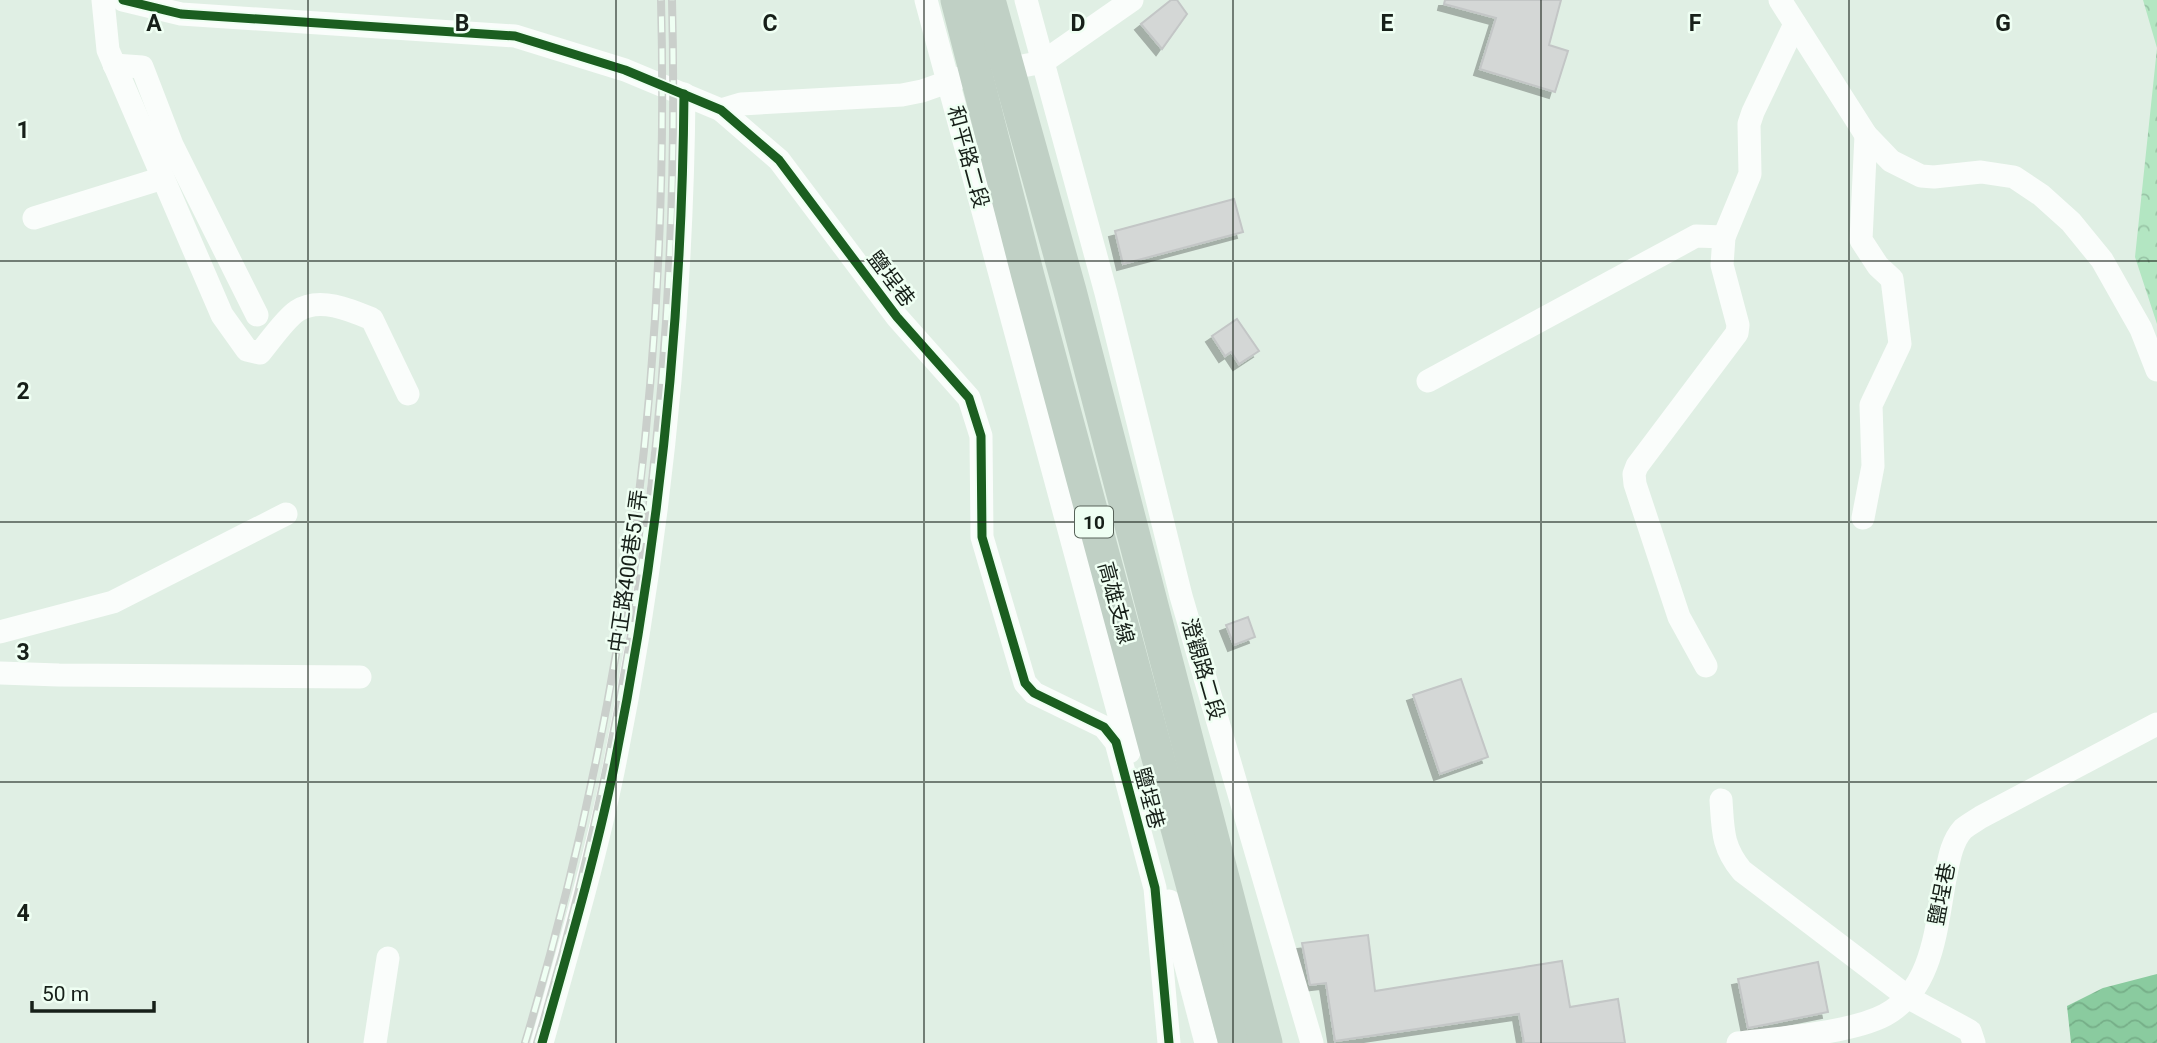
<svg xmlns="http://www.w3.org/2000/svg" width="2157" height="1043" font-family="Roboto,'Noto Sans TC',sans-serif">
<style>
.forest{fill:url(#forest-crowns)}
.water{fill:url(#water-waves)}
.building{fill:#d4d7d6;stroke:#c3c6c6;stroke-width:2;filter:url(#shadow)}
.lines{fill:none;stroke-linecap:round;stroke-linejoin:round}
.minor{stroke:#fafdfb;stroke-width:23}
.highway{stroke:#c0d0c5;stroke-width:33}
.rail-casing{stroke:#cacfcb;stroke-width:8}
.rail{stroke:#effff3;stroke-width:5;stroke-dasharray:16;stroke-linecap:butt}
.cycleway-casing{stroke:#effff3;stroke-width:13}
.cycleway{stroke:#1b5e20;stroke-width:9}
.grid{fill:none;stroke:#172019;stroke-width:2;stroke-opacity:0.55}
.labels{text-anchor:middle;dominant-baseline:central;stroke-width:5;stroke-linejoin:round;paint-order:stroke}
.shield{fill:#effff3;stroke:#58635a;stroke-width:2}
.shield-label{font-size:19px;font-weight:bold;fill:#172019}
.street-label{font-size:21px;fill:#172019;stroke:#effff3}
.grid-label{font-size:23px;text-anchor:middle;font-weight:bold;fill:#172019;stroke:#effff3;stroke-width:5;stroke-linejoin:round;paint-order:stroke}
</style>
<defs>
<pattern id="forest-crowns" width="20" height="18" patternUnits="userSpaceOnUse" patternTransform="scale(1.75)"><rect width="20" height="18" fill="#b3e6c2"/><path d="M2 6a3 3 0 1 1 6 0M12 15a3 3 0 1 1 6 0" fill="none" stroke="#99c5a6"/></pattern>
<pattern id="water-waves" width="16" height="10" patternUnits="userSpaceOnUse" patternTransform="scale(1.75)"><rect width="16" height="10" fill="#8acb9f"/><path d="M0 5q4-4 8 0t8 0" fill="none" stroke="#76ae88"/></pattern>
<filter id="shadow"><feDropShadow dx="-6" dy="6" stdDeviation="0" flood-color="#0004"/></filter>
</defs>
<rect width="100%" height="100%" fill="#e0efe4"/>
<path class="forest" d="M2143,0H2157V324L2135,257L2157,48Z"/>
<path class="water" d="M2157,974V1043H2071L2067,1006L2103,988Z"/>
<g class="building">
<path d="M1171,0H1177L1187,14L1162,49L1141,24Z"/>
<path d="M1445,0H1561L1549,45L1568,51L1555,92L1480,69L1496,18L1444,4Z"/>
<path d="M1234,199L1243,232L1123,264L1115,231Z"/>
<path d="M1237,319L1259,351L1239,364L1231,352L1225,356L1212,336Z"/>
<path d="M1248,617L1255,637L1234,645L1226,625Z"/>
<path d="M1461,679L1488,757L1440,774L1413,695Z"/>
<path d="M1368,935L1375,991L1562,961L1570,1007L1618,999L1625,1043H1524L1519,1014L1335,1041L1326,983L1310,985L1302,943Z"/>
<path d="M1818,962L1828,1012L1748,1028L1738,979Z"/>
</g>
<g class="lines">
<g class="minor">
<path d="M103,0L108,50L222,315L247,350L260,353C270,341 285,319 297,311C319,296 351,310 372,319L408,394"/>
<path d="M123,0L181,14L515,36L625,70L721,110L779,160L897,317L969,398L981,436L982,537L1025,683L1034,693L1104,727L1116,742L1155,888L1169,1043"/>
<path d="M926,0L1129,752"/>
<path d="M1026,0L1106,293L1181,596L1312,1043"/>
<path d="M1780,0L1866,135L1891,161L1921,176L1934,177L1981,172L2014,177L2041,195L2071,222L2102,260L2141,329L2157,370"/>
<path d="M114,65L142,67L172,145L257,315"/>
<path d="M996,71L1043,62L1132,0"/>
<path d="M721,110L741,104L902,95L922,91L959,78"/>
<path d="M34,218L163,178"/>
<path d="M1428,381L1696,236L1724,237"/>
<path d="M1863,518L1873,466L1871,405L1900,344L1892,279L1878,266L1861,240L1866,135"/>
<path d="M0,632L113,602L286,514"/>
<path d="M1706,666L1679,617L1635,484L1634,474L1637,466L1737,333L1738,325L1722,265L1724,237L1750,174L1749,124L1753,112L1795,24"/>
<path d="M0,673L59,675L360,677"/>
<path d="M1721,800C1723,830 1722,847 1742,871L1909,998L1970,1031L1974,1043"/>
<path d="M1169,901L1206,1043"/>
<path d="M375,1043L388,958"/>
<path d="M542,1043C567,954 594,863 613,772C658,550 682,321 684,94"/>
<path d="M1738,1043C1778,1038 1851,1033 1885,1015C1935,988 1936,923 1946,874C1949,859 1952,841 1963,829C1968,825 1975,821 1981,817L2157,724"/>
</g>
<g class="highway">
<path d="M957,0L1028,276L1235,1043"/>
<path d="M989,0L1070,291L1266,1043"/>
</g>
<defs>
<g id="rail">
<path d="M525,1043C628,698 670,360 661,0"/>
<path d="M537,1043C640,701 681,357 672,0"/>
</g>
</defs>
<use href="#rail" class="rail-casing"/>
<use href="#rail" class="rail"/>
<defs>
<g id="cycleway">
<path d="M123,0L181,14L515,36L625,70L721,110L779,160L897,317L969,398L981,436L982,537L1025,683L1034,693L1104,727L1116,742L1155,888L1169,1043"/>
<path d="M542,1043C567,954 594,863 613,772C658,550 682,321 684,94"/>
</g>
</defs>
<use href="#cycleway" class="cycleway-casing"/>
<use href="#cycleway" class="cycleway"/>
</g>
<path class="grid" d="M308,0V1043M616,0V1043M924,0V1043M1233,0V1043M1541,0V1043M1849,0V1043M0,261H2157M0,522H2157M0,782H2157"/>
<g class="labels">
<rect class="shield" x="1075" y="506.5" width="38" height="31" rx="5"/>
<g class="shield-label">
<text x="1094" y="522">10</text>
</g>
<g class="street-label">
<text transform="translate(968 157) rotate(75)">和平路二段</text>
<text transform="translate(891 279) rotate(53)">鹽埕巷</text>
<text transform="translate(628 571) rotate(-82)">中正路400巷51弄</text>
<text transform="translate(1116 603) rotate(75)">高雄支線</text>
<text transform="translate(1203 669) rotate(74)">澄觀路二段</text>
<text transform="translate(1149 798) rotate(75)">鹽埕巷</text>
<text transform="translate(1942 894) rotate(-79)">鹽埕巷</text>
</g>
</g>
<g class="grid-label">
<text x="154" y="31">A</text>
<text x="462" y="31">B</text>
<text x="770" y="31">C</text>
<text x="1078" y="31">D</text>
<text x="1387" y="31">E</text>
<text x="1695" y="31">F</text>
<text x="2003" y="31">G</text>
<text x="23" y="138">1</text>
<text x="23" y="399">2</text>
<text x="23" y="660">3</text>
<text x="23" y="921">4</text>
</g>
<path d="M32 1001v10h122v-10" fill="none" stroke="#172019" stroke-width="3.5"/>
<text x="42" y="1001" font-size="21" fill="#172019" stroke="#effff3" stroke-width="5" paint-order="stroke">50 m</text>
</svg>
